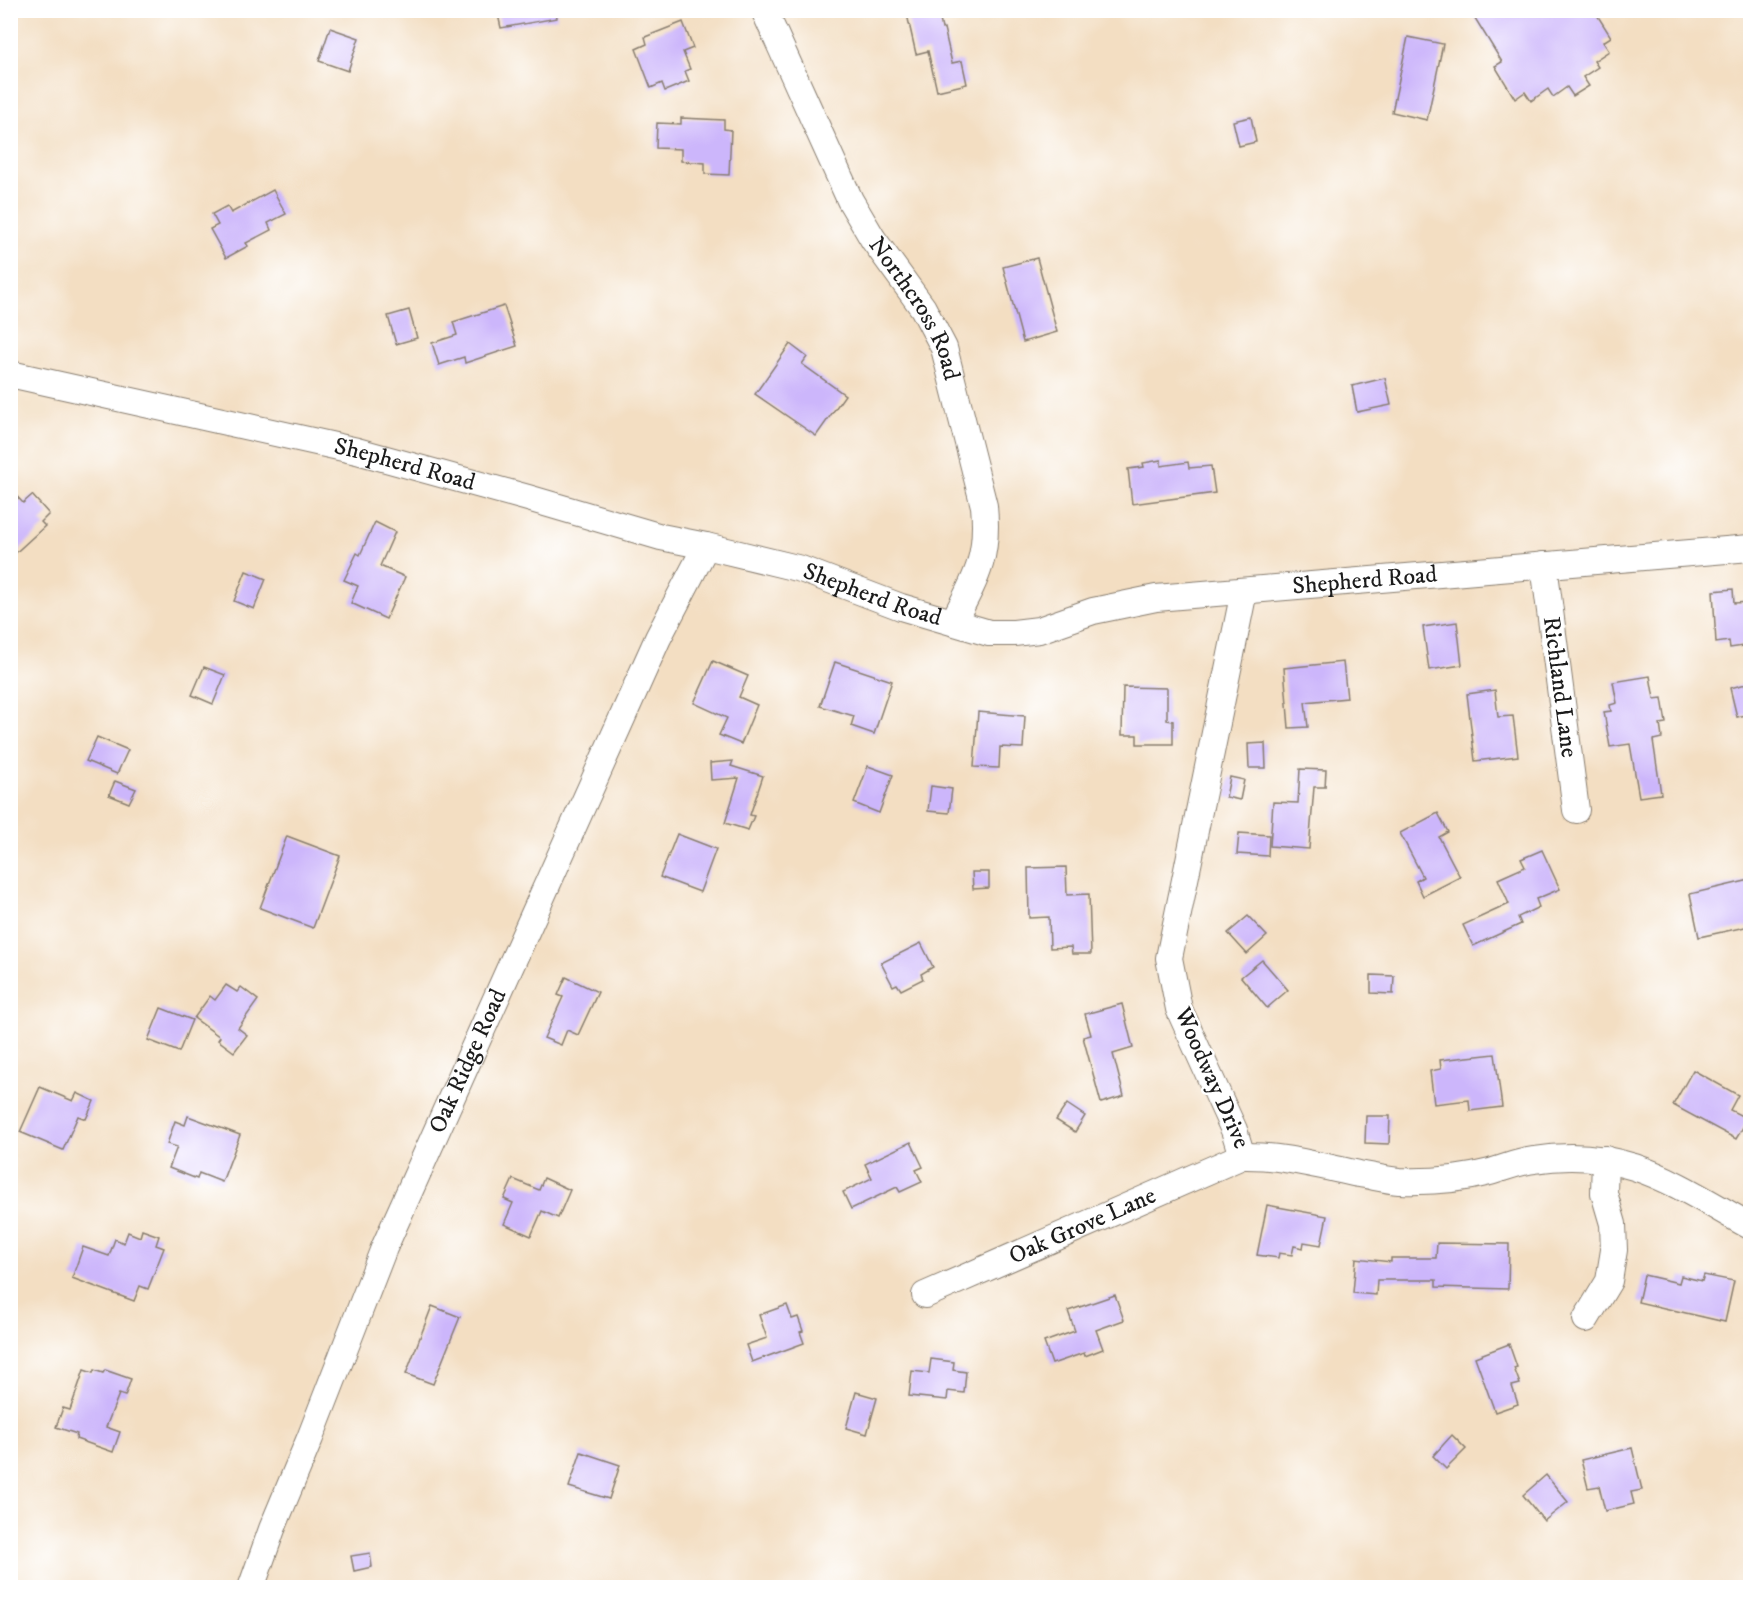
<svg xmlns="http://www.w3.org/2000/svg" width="1761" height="1598" font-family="'IM FELL DW Pica',serif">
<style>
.building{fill:#ccb6fb}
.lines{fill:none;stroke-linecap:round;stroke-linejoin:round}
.minor-casing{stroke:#887d6f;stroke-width:28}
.minor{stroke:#fff;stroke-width:26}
.labels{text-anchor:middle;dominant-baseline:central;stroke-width:5;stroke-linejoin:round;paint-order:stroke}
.street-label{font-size:24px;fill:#1c1c1c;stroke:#fff}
</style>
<rect width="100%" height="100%" fill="#fff"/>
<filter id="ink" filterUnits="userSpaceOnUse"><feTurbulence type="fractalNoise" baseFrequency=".0167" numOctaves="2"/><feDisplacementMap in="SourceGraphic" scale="12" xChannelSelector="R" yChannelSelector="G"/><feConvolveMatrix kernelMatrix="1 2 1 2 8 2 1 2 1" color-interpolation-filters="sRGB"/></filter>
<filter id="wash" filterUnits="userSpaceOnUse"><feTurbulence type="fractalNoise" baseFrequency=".008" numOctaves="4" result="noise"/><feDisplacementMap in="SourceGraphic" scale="24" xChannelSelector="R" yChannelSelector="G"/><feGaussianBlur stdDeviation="1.35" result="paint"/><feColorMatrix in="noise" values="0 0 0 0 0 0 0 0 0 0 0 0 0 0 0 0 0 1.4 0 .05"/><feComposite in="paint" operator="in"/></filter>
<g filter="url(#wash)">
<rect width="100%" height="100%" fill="#f3dec2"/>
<g id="blocks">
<g class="building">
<path d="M497,10H556L557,18L501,28Z"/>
<path d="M906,10H938L942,29L944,28L952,63L962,61L967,84L937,91L928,51L916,54Z"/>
<path d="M1470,10H1594L1611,37L1603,42L1609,51L1594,61L1598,67L1583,77L1589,86L1573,96L1567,87L1553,97L1548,89L1531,101L1525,92L1515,99L1495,66L1502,62Z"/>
<path d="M683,22L693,48L683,52L690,69L685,71L689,81L665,91L662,83L651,88L636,49L647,44L645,37Z"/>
<path d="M330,28L359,38L348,71L319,61Z"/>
<path d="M1408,37L1443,44L1427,120L1392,112Z"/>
<path d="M1251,117L1256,142L1239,146L1233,121Z"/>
<path d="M681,118L724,120V129L731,130L729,175L705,174V163L681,161V149L656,148L657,123L681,124Z"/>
<path d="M273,190L286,214L268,223L271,230L246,243L248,246L226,258L210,229L218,225L212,214L227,206L231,213Z"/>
<path d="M1037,258L1057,332L1023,342L1003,267Z"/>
<path d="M504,306L517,346L465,363L464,357L439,365L432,343L457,335L453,322Z"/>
<path d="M409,310L417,338L396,344L388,316Z"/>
<path d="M790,344L807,357L802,364L845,395L816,436L755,394Z"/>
<path d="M1385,378L1391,405L1357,412L1352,386Z"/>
<path d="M1161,460V466L1188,462L1189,468L1211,466L1215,493L1132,504L1128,469L1144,467L1143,463Z"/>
<path d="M10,489L23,503L32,495L49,514L41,522L45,526L10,558Z"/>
<path d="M375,522L395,532L380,566L405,577L386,619L351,603L358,586L344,580L357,553L360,555Z"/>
<path d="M246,571L266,579L254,609L234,601Z"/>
<path d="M1733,589L1734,603L1750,602V645L1730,648L1729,641L1716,643L1713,591Z"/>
<path d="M1457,622L1462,665L1429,670L1423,627Z"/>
<path d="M713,661L748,676L739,697L757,705L741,744L719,735L727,718L694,703Z"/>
<path d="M835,662L892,681L874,734L851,726L854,716L820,706Z"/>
<path d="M1343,662L1347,698L1305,702L1308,727L1289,728L1284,668Z"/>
<path d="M204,667L225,675L213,704L192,695Z"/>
<path d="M1650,676L1654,699L1662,698L1666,723L1660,724L1662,738L1653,740L1661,794L1639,797L1630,744L1610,747L1604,712L1611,711L1610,705L1617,703L1613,682Z"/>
<path d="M1750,683V714L1737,717L1730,688Z"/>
<path d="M1123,687L1167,688V720L1173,721V744H1137V735H1122Z"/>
<path d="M1495,690L1498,717L1513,716L1518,756L1475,761L1467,694Z"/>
<path d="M978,712L1025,716L1023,748L1000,747L999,768L974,767Z"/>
<path d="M97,737L128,750L117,774L86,761Z"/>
<path d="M1265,743L1266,768H1249L1248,744Z"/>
<path d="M733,761L731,766L763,776L750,815L754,816L748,830L725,823L739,778L711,780L710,763Z"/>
<path d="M868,766L893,775L879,813L854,803Z"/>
<path d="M1300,769L1326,770L1325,787H1314L1309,849L1270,846L1273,802L1298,803Z"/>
<path d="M1230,777L1244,780L1240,800L1226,797Z"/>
<path d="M115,781L136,789L129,803L109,795Z"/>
<path d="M931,786L952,789L949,813L928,811Z"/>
<path d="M1438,813L1448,832L1439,837L1460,877L1423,896L1416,881L1423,877L1400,833Z"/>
<path d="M1239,833L1269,835L1268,856L1237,854Z"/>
<path d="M677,834L716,849L700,892L660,877Z"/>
<path d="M287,836L340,856L313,928L260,908Z"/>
<path d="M1542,850L1560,889L1536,899L1539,907L1518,917L1521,924L1473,946L1463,925L1509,904L1498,879L1525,867L1521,859Z"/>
<path d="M1066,867L1067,895L1089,894L1091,954H1072L1071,947L1050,948L1049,917L1029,918L1028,868Z"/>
<path d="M972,872H989V888L973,889Z"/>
<path d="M1750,880V926L1699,937L1690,894Z"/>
<path d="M1248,916L1267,936L1247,954L1228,933Z"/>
<path d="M921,943L933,967L921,974L923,979L901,990L897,984L893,986L881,963Z"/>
<path d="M1262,960L1288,990L1267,1008L1241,977Z"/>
<path d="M1371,975L1394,976L1393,994L1371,993Z"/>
<path d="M566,977L598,992L578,1035L567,1030L561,1045L544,1038L563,997L558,995Z"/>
<path d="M226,985L237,992L241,987L258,1000L238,1028L247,1035L234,1052L218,1040L220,1037L194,1018L210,996L215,1000Z"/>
<path d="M1122,1004L1133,1048L1113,1054L1124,1096L1101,1103L1083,1037L1091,1035L1085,1014Z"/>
<path d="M161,1008L192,1020L179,1052L148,1040Z"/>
<path d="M1495,1054L1502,1107L1470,1111L1469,1100L1434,1104L1430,1071L1441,1069L1440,1060Z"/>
<path d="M1693,1070L1738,1095L1730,1110L1748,1119L1736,1139L1673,1105Z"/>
<path d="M40,1087L73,1101L77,1093L94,1101L86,1119L78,1116L63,1150L20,1132Z"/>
<path d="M1067,1104L1085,1116L1075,1132L1056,1120Z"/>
<path d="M188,1116L240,1135L222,1182L199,1173L197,1179L169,1168L177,1147L167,1144L175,1121L185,1125Z"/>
<path d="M1366,1116H1390L1389,1144L1365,1143Z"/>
<path d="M911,1142L923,1167L916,1170L922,1182L900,1192L897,1187L851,1209L843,1192L872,1178L865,1164Z"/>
<path d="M544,1178L570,1190L558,1218L542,1211L531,1236L504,1224L513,1203L504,1199L513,1179L539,1190Z"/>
<path d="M1267,1205L1327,1216L1321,1245L1304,1242L1303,1248L1294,1246L1292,1255L1279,1253L1278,1258L1257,1255Z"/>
<path d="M142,1230L159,1236L156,1245L164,1248L148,1289L140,1286L134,1301L72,1278L83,1247L109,1256L115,1239L124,1243L128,1232L140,1237Z"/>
<path d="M1437,1243L1509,1244L1508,1289L1436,1287V1280H1377L1376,1295L1353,1293L1356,1258L1391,1262V1258H1436Z"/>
<path d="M1644,1275L1679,1283L1681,1276L1702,1281L1704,1275L1734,1281L1725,1322L1638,1302Z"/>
<path d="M1115,1295L1124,1320L1096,1330L1103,1349L1085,1356L1084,1353L1052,1364L1044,1342L1075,1331L1068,1311Z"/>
<path d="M787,1305L792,1319L798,1317L803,1331L800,1332L804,1343L752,1362L746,1345L767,1338L759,1315Z"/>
<path d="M432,1306L460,1317L433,1384L406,1374Z"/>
<path d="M1509,1344L1517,1367L1514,1368L1520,1384L1512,1386L1518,1404L1495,1412L1475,1357Z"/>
<path d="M931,1359L954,1362L953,1370L966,1372L964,1393L948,1391L947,1400L909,1396L912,1371L929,1373Z"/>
<path d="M84,1370L93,1373L94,1370L103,1373L105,1370L131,1379L125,1396L119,1394L106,1427L120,1432L113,1452L76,1439L77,1434L56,1427L63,1408L70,1410Z"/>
<path d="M856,1392L877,1398L867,1434L846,1428Z"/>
<path d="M1452,1435L1466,1449L1446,1469L1433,1456Z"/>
<path d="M1632,1448L1642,1490L1631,1492L1634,1504L1605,1511L1599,1486L1588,1488L1581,1460Z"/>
<path d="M581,1452L620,1465L609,1499L569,1487Z"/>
<path d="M1546,1475L1568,1502L1544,1521L1523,1495Z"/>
<path d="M370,1553L372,1567L354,1571L351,1556Z"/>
</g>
</g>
</g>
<g filter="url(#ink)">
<use href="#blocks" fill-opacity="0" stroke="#887d6f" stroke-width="1.5"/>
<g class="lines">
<defs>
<g id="minor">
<path id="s1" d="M764,10L850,200L873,239L923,308L944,348L984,506C989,558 976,578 953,622"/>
<path id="s2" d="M10,374L357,451L528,498L661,537L706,546L801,569L901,607L989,633H1014L1039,630L1093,611L1156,598L1750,548"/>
<path id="s3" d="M1544,565L1576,810"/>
<path d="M1242,1156L1234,1130L1179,1009L1169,958L1244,591"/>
<path id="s4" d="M925,1295L1242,1156C1281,1155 1320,1166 1359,1174C1372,1176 1386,1180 1399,1181C1430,1182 1460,1180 1490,1172C1504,1168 1518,1162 1534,1160C1624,1145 1676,1185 1750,1226"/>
<path d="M1586,1319L1609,1281L1614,1250L1613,1224L1604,1193L1605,1159"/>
<path id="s5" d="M251,1588L272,1529L310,1438L384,1248L658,638L706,546"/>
</g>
</defs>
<use href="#minor" class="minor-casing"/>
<use href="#minor" class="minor"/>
</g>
</g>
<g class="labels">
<g class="street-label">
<text stroke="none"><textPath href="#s1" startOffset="336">Northcross Road</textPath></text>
<text stroke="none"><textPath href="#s2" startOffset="405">Shepherd Road</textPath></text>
<text stroke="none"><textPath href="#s2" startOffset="1395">Shepherd Road</textPath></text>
<text stroke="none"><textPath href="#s2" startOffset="891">Shepherd Road</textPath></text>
<text stroke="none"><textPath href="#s3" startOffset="123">Richland Lane</textPath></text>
<text stroke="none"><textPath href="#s5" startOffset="570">Oak Ridge Road</textPath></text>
<text transform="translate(1212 1078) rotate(66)">Woodway Drive</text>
<text stroke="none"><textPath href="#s4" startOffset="172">Oak Grove Lane</textPath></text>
</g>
</g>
<rect width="1761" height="1598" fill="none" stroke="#fff" stroke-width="36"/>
</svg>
